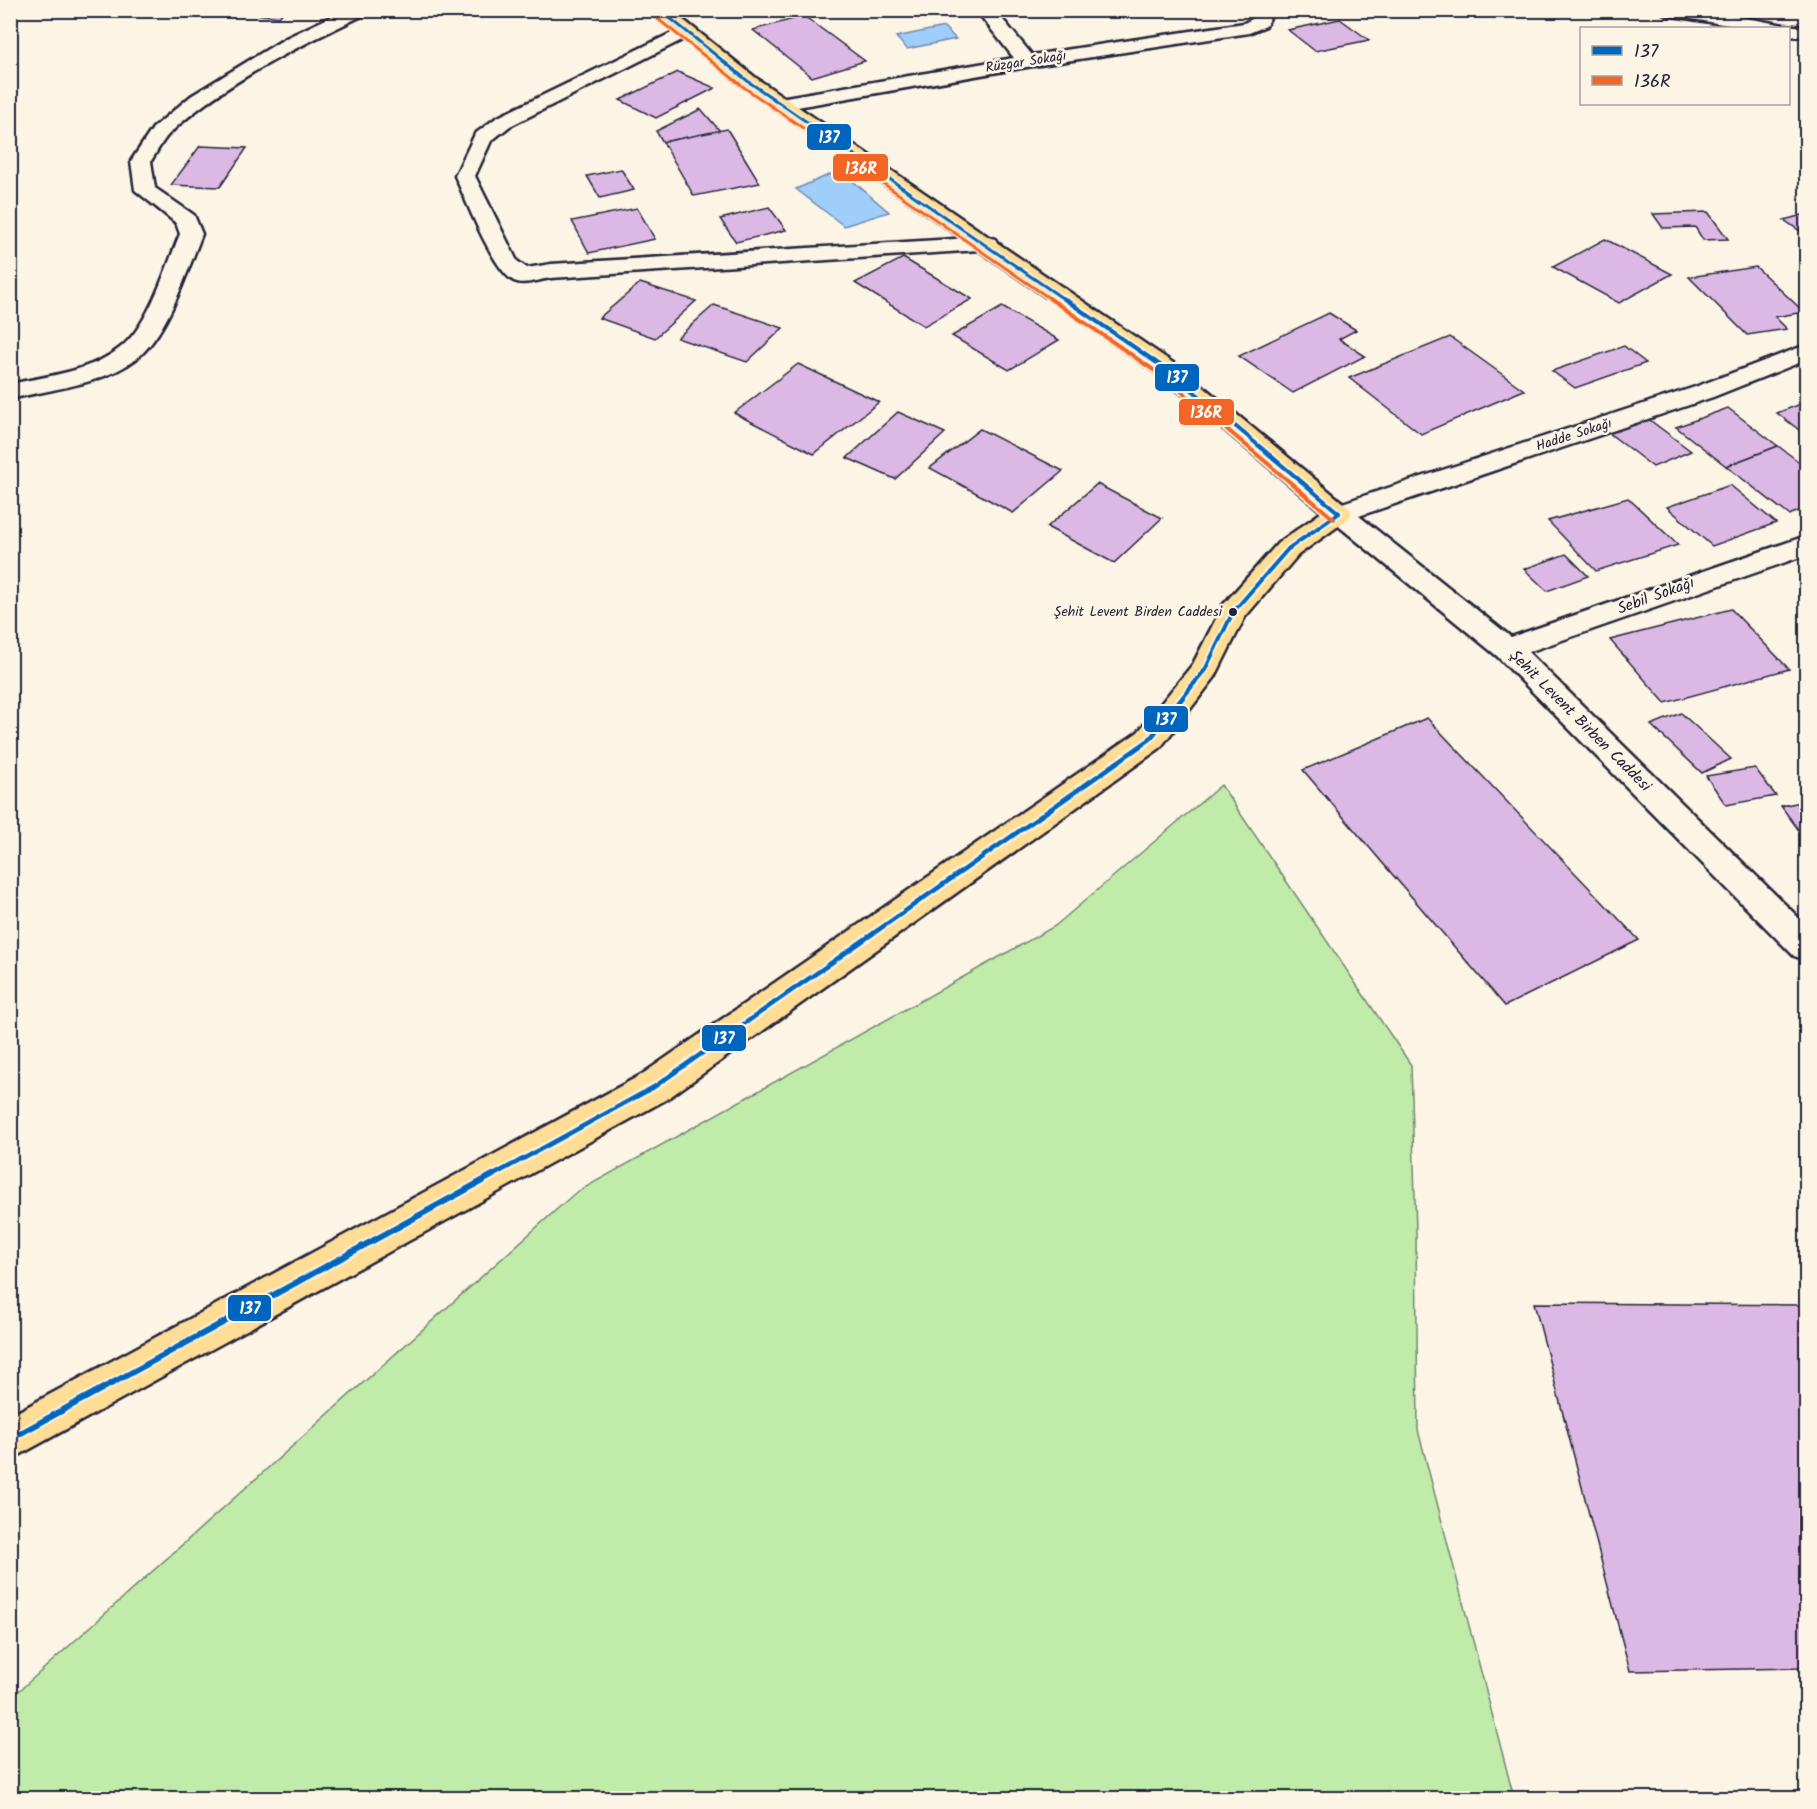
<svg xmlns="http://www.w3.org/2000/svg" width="1817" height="1809" font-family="Kalam,sans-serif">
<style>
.green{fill:#c0eba8;stroke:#718672;stroke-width:1.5}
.water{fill:#a0cefb;stroke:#6e89ae;stroke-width:1.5}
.building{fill:#dcb9e4;stroke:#22223b;stroke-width:1.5}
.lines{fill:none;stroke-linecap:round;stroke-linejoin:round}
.minor-casing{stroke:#22223b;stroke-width:5}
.major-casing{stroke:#22223b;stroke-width:5}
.minor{fill:#fcf5e5;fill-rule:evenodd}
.major{fill:#ffdd96;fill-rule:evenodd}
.bus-1-far3-casing{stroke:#fcf5e5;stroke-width:6}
.bus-1-far2-casing{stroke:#fcf5e5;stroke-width:8}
.bus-1-far1-casing{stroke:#fcf5e5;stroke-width:9}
.bus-1-casing{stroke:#fcf5e5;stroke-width:10}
.bus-2-far1-casing{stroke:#fcf5e5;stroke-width:6}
.bus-2-casing{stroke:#fcf5e5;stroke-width:8}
.bus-1-far3{stroke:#0065bd;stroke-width:3}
.bus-1-far2{stroke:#0065bd;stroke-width:4}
.bus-1-far1{stroke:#0065bd;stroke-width:4.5}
.bus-1{stroke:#0065bd;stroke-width:6}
.bus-2-far1{stroke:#f26522;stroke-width:3}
.bus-2{stroke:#f26522;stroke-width:4}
.bus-dot{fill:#22223b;stroke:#fcf5e5;stroke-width:2}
.labels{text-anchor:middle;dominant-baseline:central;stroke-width:5;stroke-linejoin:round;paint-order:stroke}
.far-street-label{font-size:14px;fill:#22223b;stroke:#fcf5e5}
.bus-label{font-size:14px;fill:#22223b;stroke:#fcf5e5;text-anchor:end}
.street-label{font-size:16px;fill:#22223b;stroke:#fcf5e5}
.line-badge{stroke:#fcf5e5;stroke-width:2}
.badge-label{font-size:16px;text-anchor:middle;font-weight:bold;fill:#fff}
</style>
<rect width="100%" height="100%" fill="#fcf5e5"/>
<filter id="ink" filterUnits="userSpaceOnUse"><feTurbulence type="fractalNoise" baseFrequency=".0167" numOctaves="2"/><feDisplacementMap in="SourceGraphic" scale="12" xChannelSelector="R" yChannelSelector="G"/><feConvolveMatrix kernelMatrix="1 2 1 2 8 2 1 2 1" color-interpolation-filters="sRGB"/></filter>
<g filter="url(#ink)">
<path class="green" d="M1221,785L1411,1065L1416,1231L1418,1430L1514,1798H11V1698L575,1193L1055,926Z"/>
<g class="water">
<path d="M944,27L956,39L907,49L896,37Z"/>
<path d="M840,170L889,212L844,226L796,189Z"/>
</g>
<g class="building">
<path d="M223,10H285L279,17Z"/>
<path d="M804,16L865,61L812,77L753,30Z"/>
<path d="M1340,19L1369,40L1315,51L1288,30Z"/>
<path d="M678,72L715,88L656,118L620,100Z"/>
<path d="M701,109L720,131L663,142L656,131Z"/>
<path d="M727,129L760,183L694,196L663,142Z"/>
<path d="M200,146L247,148L220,187L171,185Z"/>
<path d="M621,169L634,190L600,198L587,176Z"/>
<path d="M769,207L786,230L736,242L720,219Z"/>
<path d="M637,208L655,239L589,253L572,221Z"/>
<path d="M1708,212L1728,239L1703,240L1695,227L1663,228L1653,214Z"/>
<path d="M1806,214V235L1784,220Z"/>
<path d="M1605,239L1672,274L1619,303L1553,267Z"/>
<path d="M903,258L972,299L924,326L855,283Z"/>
<path d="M1756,267L1804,312L1775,317L1787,329L1747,335L1689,277Z"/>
<path d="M640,283L696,301L655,338L599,318Z"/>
<path d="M714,305L783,328L747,362L677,338Z"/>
<path d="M1002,307L1059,340L1009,370L952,336Z"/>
<path d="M1329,313L1356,330L1339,339L1365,356L1293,393L1239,356Z"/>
<path d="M1450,337L1524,390L1421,434L1349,378Z"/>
<path d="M1624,346L1646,363L1575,388L1552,371Z"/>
<path d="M798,364L879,402L814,454L734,413Z"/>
<path d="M1806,402V432L1803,433L1777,413Z"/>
<path d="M1728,408L1778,446L1726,466L1676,427Z"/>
<path d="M898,412L945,433L895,479L847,458Z"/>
<path d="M1643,415L1691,451L1653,467L1605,430Z"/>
<path d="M980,429L1063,471L1013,513L930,468Z"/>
<path d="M1778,446L1806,467V508L1789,515L1726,466Z"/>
<path d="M1097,484L1162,518L1114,563L1047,527Z"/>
<path d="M1730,485L1776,523L1712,546L1667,507Z"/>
<path d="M1628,498L1678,545L1596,571L1548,521Z"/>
<path d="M1566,554L1588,576L1547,591L1524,569Z"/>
<path d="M1731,609L1789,669L1665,703L1610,640Z"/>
<path d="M1681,713L1731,759L1702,773L1651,725Z"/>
<path d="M1427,718L1639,940L1505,1006L1303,770Z"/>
<path d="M1755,768L1776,796L1726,805L1706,776Z"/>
<path d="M1806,801V840L1781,806Z"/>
<path d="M1534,1303L1806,1305V1668L1630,1671Z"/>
</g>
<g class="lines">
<defs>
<g id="minor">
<path d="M345,10H369L366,14C301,45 222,83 169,134C162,141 157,152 151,161L155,188L194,215L202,234C187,271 168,334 136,359C102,385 51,389 10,399V384C47,376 90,372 120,348C149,326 166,267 180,234L176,223L135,190L131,161L153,128L191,96L286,38Z"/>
<path d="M976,10H995L1032,55L1244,23L1252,19L1254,14L1251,10H1270L1272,14L1266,26L1249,33L1027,67L780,110L773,108L770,104L773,100L780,98L1014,58Z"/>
<path d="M1658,10H1703L1784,25L1806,27V37L1788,36V28H1747L1667,15Z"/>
<path d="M684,27L690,28L693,32L690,36L510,126L491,141L475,176L517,261L527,268L551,264L987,237L995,239L998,244L995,249L551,278C541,279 524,286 514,281C493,270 466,200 455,176L475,134L496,118Z"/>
<path d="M1806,345V360L1713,397L1359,516L1511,637L1806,536V555L1528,652L1806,925V960L1794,956L1497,656L1330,519L1326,513L1330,507L1695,387Z"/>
</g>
<path id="major" d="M650,10H671L756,78L1182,369L1348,507L1352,513L1348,519L1298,555L1245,617L1215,677L1160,748L667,1099L10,1460V1416L641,1075L1138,732L1193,664L1223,605L1278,543L1322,512L1164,379L742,86Z"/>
</defs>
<use href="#minor" class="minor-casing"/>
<use href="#major" class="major-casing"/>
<use href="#minor" class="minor"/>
<use href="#major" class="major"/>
<defs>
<path id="bus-1-far3" d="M660,10L749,82L1065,300"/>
<g id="bus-1-far2">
<path d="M1063,298L1173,374L1339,513"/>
<path d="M1194,683L1205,670L1233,612L1288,549L1339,513"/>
</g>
<path id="bus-1-far1" d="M490,1177L654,1087L1149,740L1195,682"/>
<path id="bus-1" d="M10,1439L493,1175"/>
<path id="bus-2-far1" d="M654,16L745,88L1052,300"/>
<path id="bus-2" d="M1049,298L1168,380L1334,519"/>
</defs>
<use href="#bus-1-far3" class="bus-1-far3-casing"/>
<use href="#bus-1-far2" class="bus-1-far2-casing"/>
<use href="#bus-1-far1" class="bus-1-far1-casing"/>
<use href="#bus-1" class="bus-1-casing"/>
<use href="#bus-2-far1" class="bus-2-far1-casing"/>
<use href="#bus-2" class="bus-2-casing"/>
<use href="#bus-1-far3" class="bus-1-far3"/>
<use href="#bus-1-far2" class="bus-1-far2"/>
<use href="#bus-1-far1" class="bus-1-far1"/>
<use href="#bus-1" class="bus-1"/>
<use href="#bus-2-far1" class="bus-2-far1"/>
<use href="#bus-2" class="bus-2"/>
</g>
</g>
<circle class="bus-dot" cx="1233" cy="612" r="5"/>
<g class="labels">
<g class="far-street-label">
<text transform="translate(1026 62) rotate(-9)">Rüzgar Sokağı</text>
<text transform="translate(1574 435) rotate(-18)">Hadde Sokağı</text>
</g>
<g class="bus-label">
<text x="1222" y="612">Şehit Levent Birden Caddesi</text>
</g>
<g class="street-label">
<text transform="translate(1656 596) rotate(-20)">Sebil Sokağı</text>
<text transform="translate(1580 721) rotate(45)">Şehit Levent Birben Caddesi</text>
</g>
</g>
<g class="line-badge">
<rect x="806" y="123" width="46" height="28" rx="6" fill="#0065bd"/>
<rect x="832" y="153" width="57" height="29" rx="6" fill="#f26522"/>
<rect x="1154" y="363" width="46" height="29" rx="6" fill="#0065bd"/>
<rect x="1178" y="398" width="57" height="28" rx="6" fill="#f26522"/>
<rect x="1143" y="705" width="46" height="28" rx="6" fill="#0065bd"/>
<rect x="701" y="1024" width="46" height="28" rx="6" fill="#0065bd"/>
<rect x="227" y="1294" width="45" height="28" rx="6" fill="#0065bd"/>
</g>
<g class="badge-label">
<text x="829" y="143">137</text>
<text x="861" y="174">136R</text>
<text x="1177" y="383">137</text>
<text x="1206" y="418">136R</text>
<text x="1166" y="725">137</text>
<text x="724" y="1044">137</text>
<text x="250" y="1314">137</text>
</g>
<rect width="1817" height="1809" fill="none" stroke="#fcf5e5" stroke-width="36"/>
<rect x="18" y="18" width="1781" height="1773" fill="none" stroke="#22223b" stroke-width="2" filter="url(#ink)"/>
<rect x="1580" y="27" width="210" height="78" fill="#fcf5e5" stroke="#a5a1a1" stroke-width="1.5"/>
<rect x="1592" y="46" width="30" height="9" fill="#0065bd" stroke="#a5a1a1" stroke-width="1.5"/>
<text x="1634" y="57" font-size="18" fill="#22223b">137</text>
<rect x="1592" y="76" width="30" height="9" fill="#f26522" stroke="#a5a1a1" stroke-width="1.5"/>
<text x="1634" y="87" font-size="18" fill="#22223b">136R</text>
</svg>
